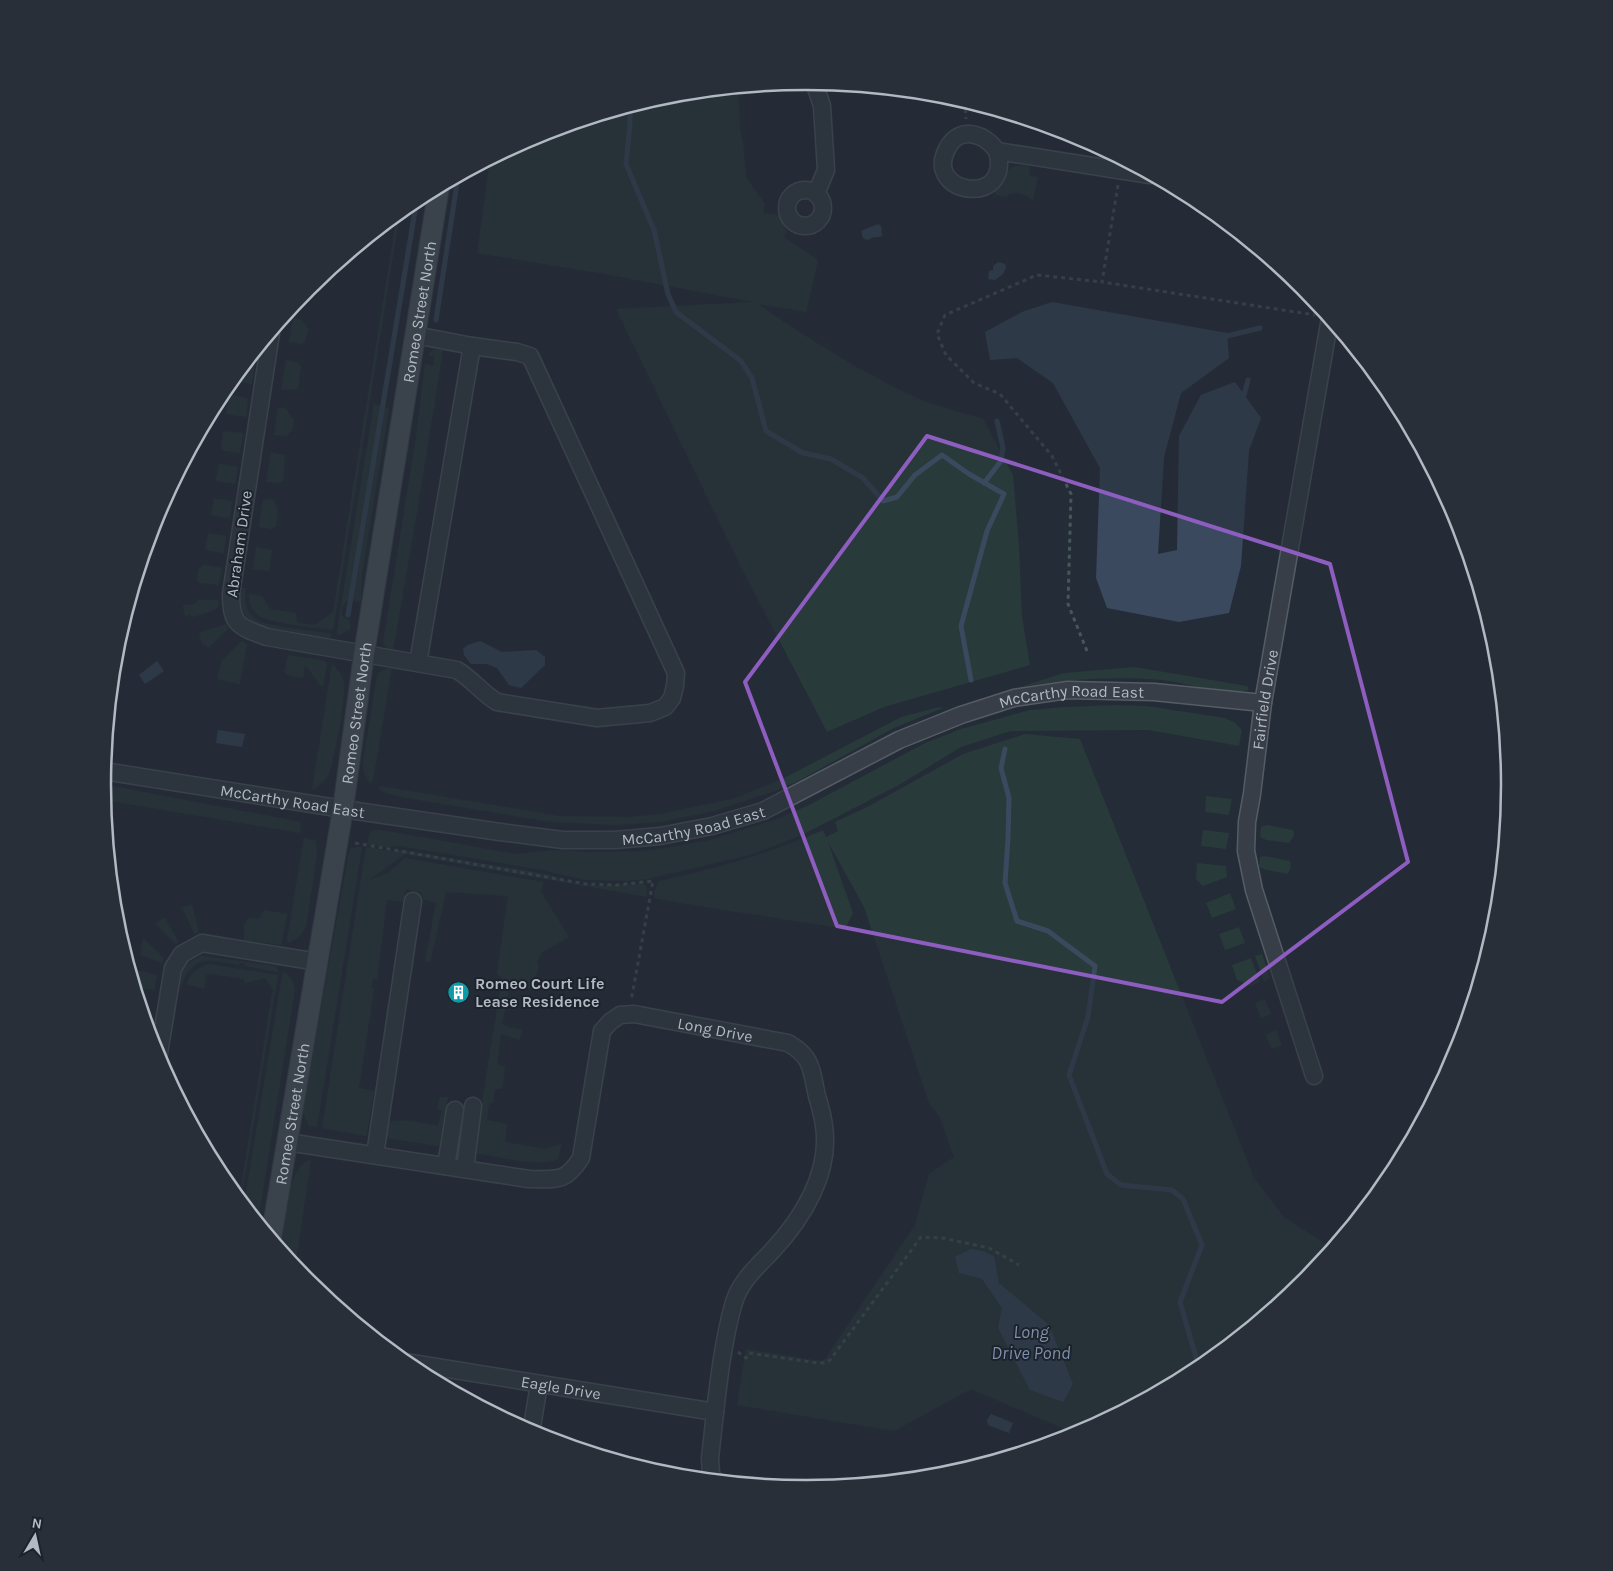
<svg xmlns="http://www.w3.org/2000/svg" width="1613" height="1571" font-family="Karla,sans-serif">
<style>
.green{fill:#293a3a}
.water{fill:#3b495e}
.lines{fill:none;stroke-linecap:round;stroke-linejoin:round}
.stream{stroke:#3b495e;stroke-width:5}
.minor-casing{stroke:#555c65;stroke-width:19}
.major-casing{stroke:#404750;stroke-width:22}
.path{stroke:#475759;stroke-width:3;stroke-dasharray:4 4;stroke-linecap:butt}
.minor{stroke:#373e47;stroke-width:16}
.major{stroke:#555d67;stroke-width:20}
.marked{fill:none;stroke:#8e5dc0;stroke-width:4;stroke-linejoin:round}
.labels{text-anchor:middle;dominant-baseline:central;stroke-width:4;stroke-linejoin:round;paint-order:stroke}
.street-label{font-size:16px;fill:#b2b9c3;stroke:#1c232c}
.poi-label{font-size:16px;font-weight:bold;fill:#b2b9c3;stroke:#1c232c;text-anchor:start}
.water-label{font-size:18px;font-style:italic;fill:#7d8fa9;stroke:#1c232c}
.rim{fill:none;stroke:#b2b9c3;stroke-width:2.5}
</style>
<rect width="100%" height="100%" fill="#242c37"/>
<g class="green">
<path d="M735,88L739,99L740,128L743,143L746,177L765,204L763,213L780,215L787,232L784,237L818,260L806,312L758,304C808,339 861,372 917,398C938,407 961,412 983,419L1013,475L1019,546L1022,616L1030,665L884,707L827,732L741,567L616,309L753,302L599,273L477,253L490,160L537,135L669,95Z"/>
<path d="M1022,165L1029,166L1030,176L1038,177L1033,200C1026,194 1018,192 1009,194L1007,197L997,195L992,190C1000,176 1006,167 1022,165Z"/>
<path d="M400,212L333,630C316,627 274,624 261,617C253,613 248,603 249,594L262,596L270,609L296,613L297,623L315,625L333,612L397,215Z"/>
<path d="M315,282L313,297L302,296Z"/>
<path d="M293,318L302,320L308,329L305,342L301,344L289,342Z"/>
<path d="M434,350H443L416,518L393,650L386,647L383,642L416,438L425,364L434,366V356L427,355Z"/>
<path d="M286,360L297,362L301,366L298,389L281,390Z"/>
<path d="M246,363L255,365L252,384L233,381Z"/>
<path d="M229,394L248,398L246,417L226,414Z"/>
<path d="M374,404L389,408L362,573L361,600L357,602L351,599C343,603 341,607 342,616L349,620L351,628L347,631L338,636L337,629L339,628L338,624Z"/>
<path d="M278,407L285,408L294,420L292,430L286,436L274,435Z"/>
<path d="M223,431L243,433L240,453L221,450Z"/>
<path d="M271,452L283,455L285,459L283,481L276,483L266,482Z"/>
<path d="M219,464L238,467L235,484L216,481Z"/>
<path d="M214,498L232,501L230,518L211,515Z"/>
<path d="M263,499L273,500L278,511L276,526L271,529L259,527Z"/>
<path d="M208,533L226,536L224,553L205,550Z"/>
<path d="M256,547L272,550L269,571L253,569Z"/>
<path d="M203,565L222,568L219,585L200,583L197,581L198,570Z"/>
<path d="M241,588H246C244,599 245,610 254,618C266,628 314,630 332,634L330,638C317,638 304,635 291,632C263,627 235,625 241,588Z"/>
<path d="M198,600H218L219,605L215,610L193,617L190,614L185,617L183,605L195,604Z"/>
<path d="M226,624L229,628L208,648L202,644L199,633Z"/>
<path d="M242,641L247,644L240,684L217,679L222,660Z"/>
<path d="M288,655L325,661L327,665L323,685L321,686L305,665L303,678L287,675L284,672Z"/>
<path d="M332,664C335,667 340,672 342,676C349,690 335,750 331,768C328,779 322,784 312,790Z"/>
<path d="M392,667L373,780L370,784L364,773L363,761L377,676L381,671Z"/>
<path d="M1135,667L1247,686L1249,690C1225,696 1187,683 1162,680C1114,676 1067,679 1020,687L1064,673Z"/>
<path d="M1115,705L1147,706L1225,718L1234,722L1242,730L1239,746L1148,730L1011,731L961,747L899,785L802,835L750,855L646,879L624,881L585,880L542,870L400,846L387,847L367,844L370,833L373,830H381L515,854L554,850L589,852L639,851L665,848L710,840L777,819L809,805L925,743L961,729L1030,710L1064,707Z"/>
<path d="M939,707L943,708L894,728L800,780L775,791L714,811L660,822L617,825L550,822L424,801L392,795L379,790L380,786L560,816L628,817L660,814L736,798L784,778L901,717Z"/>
<path d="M1025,734L1080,739L1254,1178L1284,1217L1333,1249L1304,1284L1198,1371L1075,1436L1076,1434L971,1389L894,1431L737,1405L746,1349L820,1361L825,1359L915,1225L929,1174L954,1157L939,1116L929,1103L864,907L828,842L853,913L845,929C781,918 718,910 654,898V892L659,881C714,869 771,853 823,830L826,837L838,831L835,822L869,806L963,754Z"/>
<path d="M102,784L301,822L300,833L104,800Z"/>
<path d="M1206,796L1232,799L1229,815L1205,812Z"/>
<path d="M1267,825L1293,830L1294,836L1289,843L1266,840L1260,837L1261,827Z"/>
<path d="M1203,830L1229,833L1226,849L1201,846Z"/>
<path d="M304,838L316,841L317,855L306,926L300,936L289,943L287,940Z"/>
<path d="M357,847H362L317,1127L309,1126L303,1112L304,1104L349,852L351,848Z"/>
<path d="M366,847L390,851L402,850L462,860L529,871L550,875L573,883L596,886L646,884L647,897L405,854L369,880L388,873L405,858L543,882L541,892L569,937L542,952L537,962L539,967L530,989L510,984L502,1024L508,1027L522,1030L519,1040L501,1034L497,1064L505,1067L502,1089H495L493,1103H489L487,1120L507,1124L505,1142L545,1149L562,1144L558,1159C537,1168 497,1156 474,1153L502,978L497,974L508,896L446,892L430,963L425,961L436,903L424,900L421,892L406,889L403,902L387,900L377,979H373L371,988L374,989L359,1088L374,1091L367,1133L366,1136L322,1128Z"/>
<path d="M1265,856L1290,861L1291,867L1288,874L1266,870L1259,867L1260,857Z"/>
<path d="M1197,863L1226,866L1227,877L1203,886L1196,879Z"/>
<path d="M1230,893L1236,909L1212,918L1206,903Z"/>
<path d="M192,904L199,933L195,934L182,908Z"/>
<path d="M264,910L287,914L281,945L244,940V925L249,918L259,919Z"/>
<path d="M164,917L179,942L176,944L155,924Z"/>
<path d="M1239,927L1245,943L1225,950L1219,934Z"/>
<path d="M143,938L164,958L162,963L140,955Z"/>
<path d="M1262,954L1270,977L1264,982L1255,956Z"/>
<path d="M202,956L276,966L278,972L245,966V963H239V965C211,960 193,953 181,986L177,985C181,970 187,961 202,956Z"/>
<path d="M1251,958L1260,982L1250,986L1237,980L1232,965Z"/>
<path d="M209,964L278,975L241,1201L239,1199L272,993L274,992L265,978L245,983L243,979L211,974L206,975L204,989L187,984C191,972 197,968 209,964Z"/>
<path d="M136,970L157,975L154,990L135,987L134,982Z"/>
<path d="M284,971L292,980L295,989L258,1222L244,1205L282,975Z"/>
<path d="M1265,999L1271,1014L1261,1018L1255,1003Z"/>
<path d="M1276,1030L1282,1045L1272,1049L1266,1035Z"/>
<path d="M440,1097H448L439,1146L386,1138C386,1132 386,1126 390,1123C396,1117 428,1124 438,1126L442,1110L437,1108Z"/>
<path d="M311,1160L295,1267L281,1250C284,1228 286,1165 311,1160Z"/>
</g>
<g class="water">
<path d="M878,224L881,226L882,236L879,237H874L867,240L863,238L861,231Z"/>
<path d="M998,262L1005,264L1006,267L1003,274L995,280L988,279L989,271L993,270V266Z"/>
<path d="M1052,302L1227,333L1229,358L1181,393L1164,457L1158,554L1177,550L1179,436L1201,395L1235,382L1261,418L1249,450L1241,566L1229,613L1179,622L1107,608L1096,578L1100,468L1053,383L1017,358L990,360L985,332L1022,312Z"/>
<path d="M480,641L502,652L536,650L545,657V665L521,688L509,685L497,668L487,664H471L464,655L463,649L468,645Z"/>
<path d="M157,661L164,671L145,684L139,675Z"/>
<path d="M218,730L245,734L242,747L216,743Z"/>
<path d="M971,1249L983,1251L994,1256L999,1283L1049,1325L1073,1384L1063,1402L1030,1390L998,1328L1002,1308L982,1279L959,1273L955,1257Z"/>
<path d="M991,1414L1013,1423L1009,1433L988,1425L987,1420Z"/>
</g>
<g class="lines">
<g class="stream">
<path d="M630,107V124L626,164L654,230L668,294L676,312L741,361L752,378L766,431L803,453L831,459L863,478L883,501L897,497L915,475L942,455L969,474L1004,494L987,531L961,626L971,680"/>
<path d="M436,320L458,177"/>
<path d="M1227,336L1260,328"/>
<path d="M1244,395L1248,380"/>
<path d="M984,483L1001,461L1003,448L997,421"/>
<path d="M348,615L417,199"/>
<path d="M1005,749L1001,768L1009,798L1008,839L1005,883L1017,921L1048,931L1095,966L1088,1017L1069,1075L1107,1174L1121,1185L1172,1190L1183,1199L1202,1245L1180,1302L1197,1361L1194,1373"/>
</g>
<defs>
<g id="minor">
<path d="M814,82L822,106L826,170L816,194"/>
<path d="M997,151C1013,208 923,195 947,149C958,126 984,132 997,151L1150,175"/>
<circle cx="805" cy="208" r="18"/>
<path d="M271,333L231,594C231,625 239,627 267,637L457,670C472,679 482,693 497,702L597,718L650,713L665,707L672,698L675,686L676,673L532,360L530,356L517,352L472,346L415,335"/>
<path d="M418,663L472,346"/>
<path id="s1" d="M104,771L343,809L500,832L563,840H615L660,836L712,826L763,811L899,740L961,715L1014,698L1068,690L1154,692L1263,703"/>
<path d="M158,1059L173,968L182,954L202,943L318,962"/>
<path id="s2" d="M1314,1076L1254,890L1246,851L1247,822L1252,794L1263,703L1330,318"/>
<path id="s3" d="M287,1142L529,1179C557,1179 565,1183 581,1158L602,1031L610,1022L620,1015L634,1014L788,1043C813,1057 811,1070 817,1096C820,1106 823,1116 824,1126C831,1172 803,1218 772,1251C758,1266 741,1280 734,1302C720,1351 716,1407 710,1458L711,1474L715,1481"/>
<path d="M375,1155L413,901"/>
<path d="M446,1166L455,1110"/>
<path d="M465,1169L473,1106"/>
<path id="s4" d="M405,1362L715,1412"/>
<path d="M531,1433L539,1384"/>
</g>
<g id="major">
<path id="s5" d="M271,1238L343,809L364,654L439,187"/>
</g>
</defs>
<use href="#minor" class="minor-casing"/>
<use href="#major" class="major-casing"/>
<g class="path">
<path d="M965,101L966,119"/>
<path d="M1118,185L1102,282L1315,315"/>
<path d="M1087,651L1068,604L1071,494L1052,456L1000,394L974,383L946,355L937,334L945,315L1037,275L1102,282"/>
<path d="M355,843L586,884L617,885L653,881L631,1001"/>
<path d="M738,1352L746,1358L749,1353L818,1363H825L830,1360L921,1237L943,1238L989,1248L1019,1265"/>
</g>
<use href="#minor" class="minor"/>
<use href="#major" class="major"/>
</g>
<path d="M0 0H1613V1571H0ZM927,436L1330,564L1408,862L1222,1002L837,926L745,682Z" fill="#242c37" fill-opacity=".55" fill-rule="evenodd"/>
<path class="marked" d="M927,436L1330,564L1408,862L1222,1002L837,926L745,682Z"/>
<defs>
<symbol id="building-disc" viewBox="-11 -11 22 22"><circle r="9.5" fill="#0f9aa8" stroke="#1c232c"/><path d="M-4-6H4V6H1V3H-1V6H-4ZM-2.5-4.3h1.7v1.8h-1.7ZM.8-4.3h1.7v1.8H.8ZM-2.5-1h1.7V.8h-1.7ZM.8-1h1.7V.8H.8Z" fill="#fff"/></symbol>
</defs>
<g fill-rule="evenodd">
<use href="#building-disc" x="446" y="980" width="25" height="25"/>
</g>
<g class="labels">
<g class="street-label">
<text stroke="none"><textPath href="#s5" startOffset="938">Romeo Street North</textPath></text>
<text transform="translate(239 544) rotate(-82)">Abraham Drive</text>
<text stroke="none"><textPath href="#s1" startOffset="1001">McCarthy Road East</textPath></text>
<text stroke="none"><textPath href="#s2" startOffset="388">Fairfield Drive</textPath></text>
<text stroke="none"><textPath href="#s5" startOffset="532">Romeo Street North</textPath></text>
<text stroke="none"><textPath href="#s1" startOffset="191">McCarthy Road East</textPath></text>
<text stroke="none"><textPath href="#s1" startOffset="596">McCarthy Road East</textPath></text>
<text stroke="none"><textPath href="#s3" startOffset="555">Long Drive</textPath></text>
<text stroke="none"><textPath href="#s5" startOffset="126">Romeo Street North</textPath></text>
<text stroke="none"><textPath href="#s4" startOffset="158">Eagle Drive</textPath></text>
</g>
<g class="poi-label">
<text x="475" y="983">Romeo Court Life<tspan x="475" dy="18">Lease Residence</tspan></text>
</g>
<g class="water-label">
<text x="1031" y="1332">Long<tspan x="1031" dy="21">Drive Pond</tspan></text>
</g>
</g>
<path d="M0 0H1613V1571H0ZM111 785a695 695 0 1 1 1390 0a695 695 0 1 1-1390 0Z" fill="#282f38" fill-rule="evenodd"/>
<path class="rim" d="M111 785a695 695 0 1 1 1390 0a695 695 0 1 1-1390 0Z"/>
<g transform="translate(35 1536) rotate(9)" stroke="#1c232c" stroke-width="4" paint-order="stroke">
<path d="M0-4L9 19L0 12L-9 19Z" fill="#b2b9c3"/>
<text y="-8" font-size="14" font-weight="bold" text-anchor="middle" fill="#b2b9c3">N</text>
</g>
</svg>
